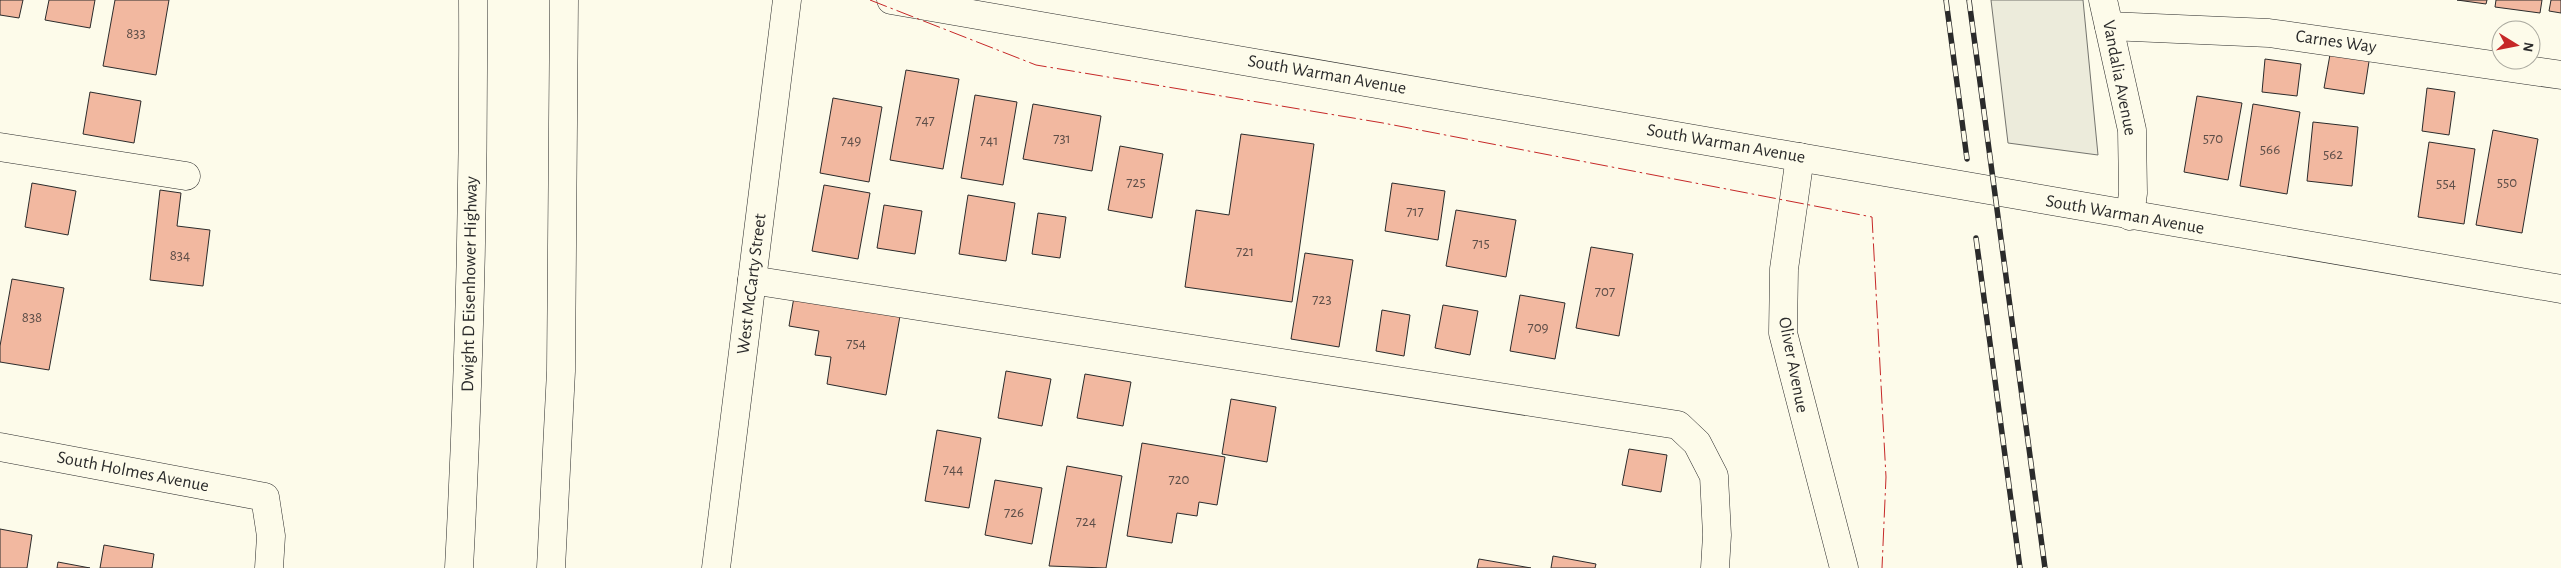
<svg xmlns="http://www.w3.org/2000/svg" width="2561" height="568" font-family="'Alegreya Sans',sans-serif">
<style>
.green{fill:#ecebdb;stroke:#74746e}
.building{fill:#f2b8a0;stroke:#2b2b2b}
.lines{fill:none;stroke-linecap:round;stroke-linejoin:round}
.minor-casing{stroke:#2b2b2b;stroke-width:29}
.major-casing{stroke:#2b2b2b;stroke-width:29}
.highway-casing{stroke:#2b2b2b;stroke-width:29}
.minor{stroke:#fdfbea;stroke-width:28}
.major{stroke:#fdfbea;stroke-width:28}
.highway{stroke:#fdfbea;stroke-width:28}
.rail-casing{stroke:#2b2b2b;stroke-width:5.5}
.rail{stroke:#fdfbea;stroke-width:4;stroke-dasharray:11;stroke-linecap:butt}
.power{stroke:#c62828;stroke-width:1;stroke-dasharray:18 4 2.5 4;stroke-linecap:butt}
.labels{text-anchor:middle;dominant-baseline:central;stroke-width:4;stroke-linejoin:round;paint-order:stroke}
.number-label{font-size:15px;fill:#5d4e48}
.street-label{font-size:18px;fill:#2b2b2b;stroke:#fdfbea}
</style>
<rect width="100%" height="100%" fill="#fdfbea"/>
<path class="green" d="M1991,0H2083L2098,155L2008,143Z"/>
<g class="building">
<path d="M0,0H23L19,18L0,15Z"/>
<path d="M49,0H95L90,28L45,20Z"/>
<path d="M115,0H169L156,75L103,66Z"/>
<path d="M2457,0H2487L2486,4Z"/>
<path d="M2496,0H2542L2540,13L2495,7Z"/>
<path d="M2551,0H2561V13L2549,11Z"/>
<path d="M2331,49L2370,55L2364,94L2324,88Z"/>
<path d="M2265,59L2301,64L2297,96L2262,92Z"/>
<path d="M906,70L959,79L943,169L890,160Z"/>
<path d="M2427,88L2455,92L2449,135L2422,131Z"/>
<path d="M90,92L141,101L134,143L83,134Z"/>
<path d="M975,95L1017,102L1003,185L961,178Z"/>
<path d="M2197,96L2242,103L2228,180L2184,172Z"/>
<path d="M833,98L882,107L869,182L820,173Z"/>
<path d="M1033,104L1101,116L1092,171L1023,159Z"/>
<path d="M2253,104L2300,112L2287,194L2240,186Z"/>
<path d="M2313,122L2358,127L2352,186L2307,181Z"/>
<path d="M2493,130L2538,139L2522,233L2476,225Z"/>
<path d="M1241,134L1314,144L1292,302L1185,287L1196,210L1229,215Z"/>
<path d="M2429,142L2475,149L2464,224L2418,217Z"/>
<path d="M1120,146L1163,154L1152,218L1108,210Z"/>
<path d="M32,183L76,191L68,235L25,227Z"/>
<path d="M1392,183L1445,191L1438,240L1385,231Z"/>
<path d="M824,185L870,193L858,259L812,251Z"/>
<path d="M160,190L181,193L177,226L210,230L203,286L150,280Z"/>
<path d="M968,195L1015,203L1006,261L959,254Z"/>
<path d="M884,205L922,211L915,254L877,248Z"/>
<path d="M1456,210L1516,220L1506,277L1446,266Z"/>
<path d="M1038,213L1066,217L1060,258L1032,254Z"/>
<path d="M1591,247L1633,254L1619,336L1576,328Z"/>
<path d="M1305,253L1353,260L1339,347L1291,339Z"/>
<path d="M12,279L64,288L49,370L0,362V346Z"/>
<path d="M1520,295L1565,303L1555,359L1510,351Z"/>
<path d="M794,297L900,316L886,395L827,384L831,357L815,355L819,331L789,326Z"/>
<path d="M1443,305L1478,311L1470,355L1435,348Z"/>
<path d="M1382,310L1410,315L1404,356L1376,351Z"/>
<path d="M1006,371L1051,379L1042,426L998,418Z"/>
<path d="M1085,374L1131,382L1123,426L1077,418Z"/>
<path d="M1231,399L1276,407L1267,462L1222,454Z"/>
<path d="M937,430L981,438L969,508L925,501Z"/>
<path d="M1142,443L1225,457L1217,505L1199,502L1197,516L1177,513L1172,543L1127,536Z"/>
<path d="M1629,449L1667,455L1661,492L1622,485Z"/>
<path d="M1067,466L1122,476L1106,568L1049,566Z"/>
<path d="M995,480L1042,488L1032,544L985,535Z"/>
<path d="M0,529L32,535L27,568H0Z"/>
<path d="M104,545L154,554L152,568H100Z"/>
<path d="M1553,556L1596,564L1595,568H1551Z"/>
<path d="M1479,559L1531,568H1477Z"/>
<path d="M58,562L90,568H57Z"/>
</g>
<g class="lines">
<defs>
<g id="minor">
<path d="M2103,0L2132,130L2133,193L2130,216"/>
<path d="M2109,26L2269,33L2561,75"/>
<path d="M0,147L186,176"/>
<path d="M1800,157L1784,269L1783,333L1844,568"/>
<path d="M752,280L1678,425L1697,443L1714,476L1717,535L1715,568"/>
<path d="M0,447L265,497L271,536L269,568"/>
<path d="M716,568L787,0"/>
</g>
<path id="major" d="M891,0L2561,289"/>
<g id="highway">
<path d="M459,568C469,379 474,189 473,0"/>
<path d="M551,568L561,371L564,0"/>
</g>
</defs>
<use href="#minor" class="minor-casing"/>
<use href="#major" class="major-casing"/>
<use href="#highway" class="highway-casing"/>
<use href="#minor" class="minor"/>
<use href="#major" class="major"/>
<use href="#highway" class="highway"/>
<defs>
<g id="rail">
<path d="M1946,0L1967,159"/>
<path d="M1969,0L2045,568"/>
<path d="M1976,238L2020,568"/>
</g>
</defs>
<use href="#rail" class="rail-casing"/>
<use href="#rail" class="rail"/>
<path class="power" d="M870,0L1036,65L1383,123L1872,217L1886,477L1882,568"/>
</g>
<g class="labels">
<g class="number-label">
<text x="136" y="33">833</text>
<text x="925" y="120">747</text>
<text x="1062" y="138">731</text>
<text x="2213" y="138">570</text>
<text x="851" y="140">749</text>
<text x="989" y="140">741</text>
<text x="2270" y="149">566</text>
<text x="2333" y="154">562</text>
<text x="1136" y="182">725</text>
<text x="2507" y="182">550</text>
<text x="2446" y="183">554</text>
<text x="1415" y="211">717</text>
<text x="1481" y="243">715</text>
<text x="1245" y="251">721</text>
<text x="180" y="255">834</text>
<text x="1605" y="291">707</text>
<text x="1322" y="299">723</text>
<text x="32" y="317">838</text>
<text x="1538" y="327">709</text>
<text x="856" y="343">754</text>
<text x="953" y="469">744</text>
<text x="1179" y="479">720</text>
<text x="1014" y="512">726</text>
<text x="1086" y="521">724</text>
</g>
<g class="street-label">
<text transform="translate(2336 42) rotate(8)">Carnes Way</text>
<text transform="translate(1327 75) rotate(10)">South Warman Avenue</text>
<text transform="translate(2119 78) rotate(79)">Vandalia Avenue</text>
<text transform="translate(1726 144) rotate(10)">South Warman Avenue</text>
<text transform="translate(2125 215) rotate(10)">South Warman Avenue</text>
<text transform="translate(470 284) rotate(-89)">Dwight D Eisenhower Highway</text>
<text transform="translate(752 284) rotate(-83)">West McCarty Street</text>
<text transform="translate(1793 365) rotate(79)">Oliver Avenue</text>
<text transform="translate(133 472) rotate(11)">South Holmes Avenue</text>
</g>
</g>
<g transform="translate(2516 45) rotate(100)"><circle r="24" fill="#fdfbea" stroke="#a9a89e"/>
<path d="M0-4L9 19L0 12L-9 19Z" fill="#c62828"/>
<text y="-8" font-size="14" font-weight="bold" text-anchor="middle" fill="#2b2b2b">N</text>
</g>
</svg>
